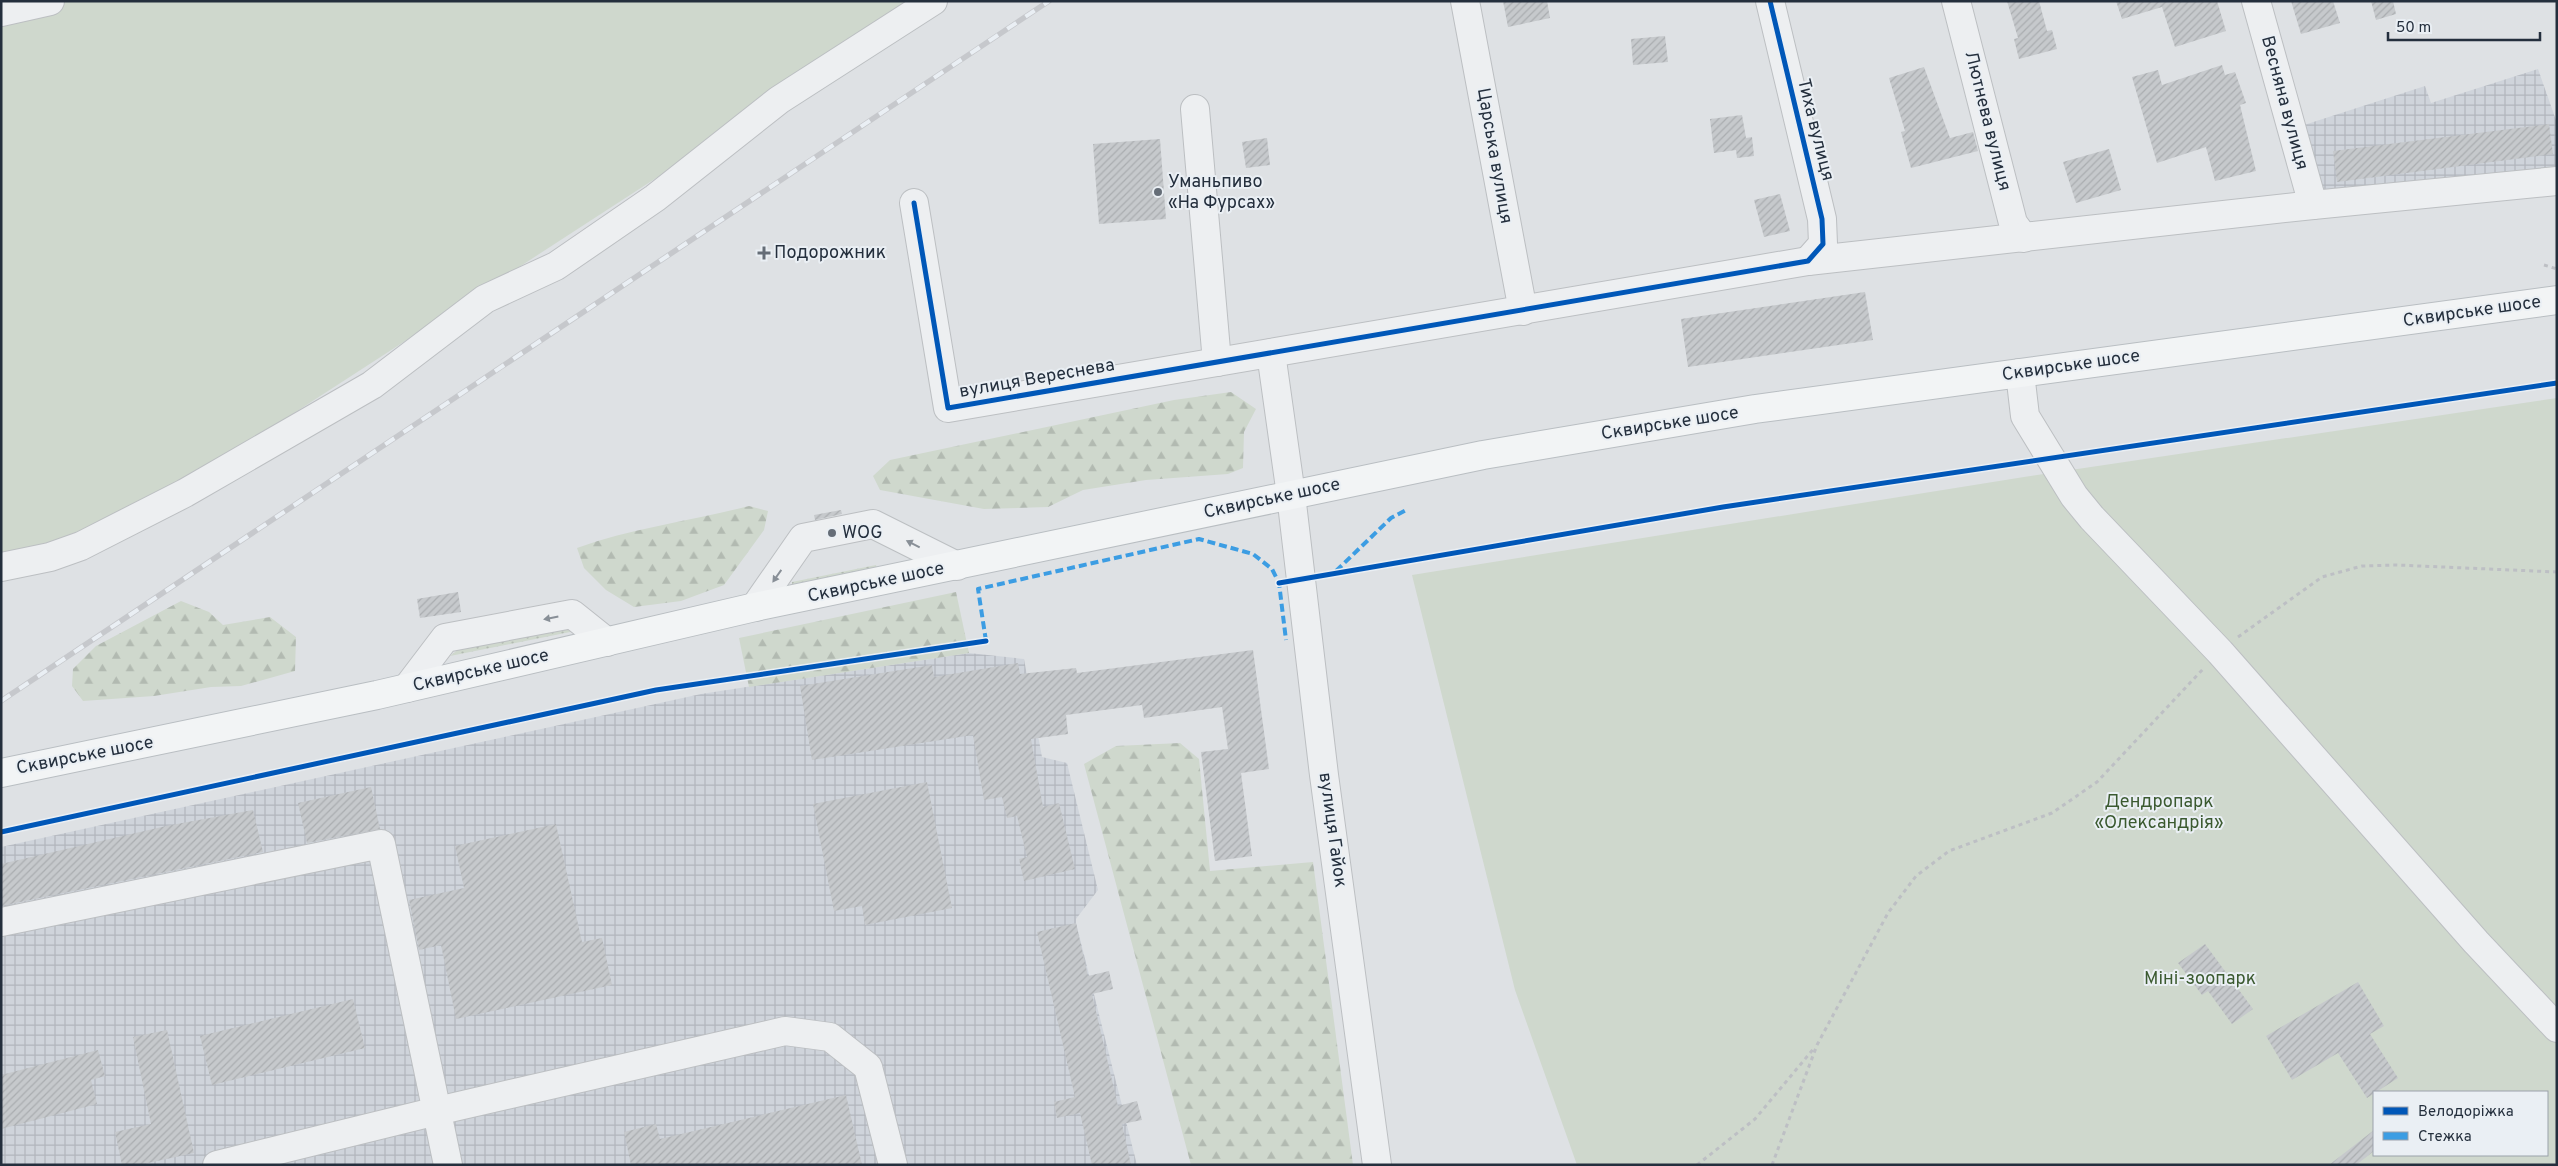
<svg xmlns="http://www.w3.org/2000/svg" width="2558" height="1166" font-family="Overpass,sans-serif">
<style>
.industrial{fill:url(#industrial-grid)}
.grass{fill:url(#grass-dots)}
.forest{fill:url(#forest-firs)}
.green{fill:#cfd8cd;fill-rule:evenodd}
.building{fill:url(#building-hatch)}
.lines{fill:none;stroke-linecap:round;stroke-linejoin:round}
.minor-casing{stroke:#bcbfc2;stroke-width:30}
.major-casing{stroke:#b9bec2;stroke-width:30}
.path{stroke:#bdbfc4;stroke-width:3;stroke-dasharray:4 4;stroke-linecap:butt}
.minor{stroke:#edeff1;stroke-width:28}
.major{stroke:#f2f4f5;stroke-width:28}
.rail-casing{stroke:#c6c8cc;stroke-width:5.5}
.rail{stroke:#eaeff4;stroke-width:4;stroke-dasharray:11;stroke-linecap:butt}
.quiet{stroke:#3c9de3;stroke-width:4;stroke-dasharray:8 4;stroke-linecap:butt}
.cycleway-casing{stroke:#eaeff4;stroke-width:8}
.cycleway{stroke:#0057b8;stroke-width:5}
.oneway{fill:#888f97}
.poi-dot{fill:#656d77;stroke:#eaeff4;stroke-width:2}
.labels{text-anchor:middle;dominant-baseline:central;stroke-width:4;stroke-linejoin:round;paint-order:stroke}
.street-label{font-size:18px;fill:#242f3d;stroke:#eaeff4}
.poi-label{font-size:18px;fill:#242f3d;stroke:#eaeff4;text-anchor:start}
.park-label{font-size:18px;fill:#3b5a30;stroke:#eaeff4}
</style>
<defs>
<pattern id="industrial-grid" width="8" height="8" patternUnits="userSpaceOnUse" patternTransform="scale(1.25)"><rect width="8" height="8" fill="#cfd4db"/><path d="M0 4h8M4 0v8" fill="none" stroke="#b2b6bd"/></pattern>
<pattern id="grass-dots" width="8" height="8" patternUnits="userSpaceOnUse" patternTransform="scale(1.25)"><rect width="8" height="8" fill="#cfd8cd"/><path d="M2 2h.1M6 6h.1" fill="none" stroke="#b2bab1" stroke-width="1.8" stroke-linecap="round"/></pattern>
<pattern id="forest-firs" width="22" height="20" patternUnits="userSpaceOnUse" patternTransform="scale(1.25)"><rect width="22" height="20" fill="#cfd8cd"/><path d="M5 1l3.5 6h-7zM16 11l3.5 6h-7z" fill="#b2bab1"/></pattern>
<pattern id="building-hatch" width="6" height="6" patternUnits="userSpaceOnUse" patternTransform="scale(1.25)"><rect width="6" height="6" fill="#c6c9cc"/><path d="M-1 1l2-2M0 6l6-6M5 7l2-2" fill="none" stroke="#aaadb0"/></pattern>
</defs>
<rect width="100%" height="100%" fill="#dee1e4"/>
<g class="industrial">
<path d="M2538,69L2557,123V168L2328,195L2323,189L2304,125L2425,86L2431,103Z"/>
<path d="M969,653L1024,659L1042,757L1067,763L1098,890L1076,919V923L1137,1165H1V847L701,694Z"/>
</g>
<g class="grass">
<path d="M876,565L877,569L792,586V582Z"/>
<path d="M572,626L580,630L450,656L460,648Z"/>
</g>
<g class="forest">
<path d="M1231,392L1256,409L1244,432L1243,468L1228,474L1146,480L1083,490L1048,507L984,509L880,490L873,476L890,460L1174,400Z"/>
<path d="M749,506L768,511L764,530L724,585L681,601L634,607L606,590L584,568L577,548C632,528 692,521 749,506Z"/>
<path d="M956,592L969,653L749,687L739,638Z"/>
<path d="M181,601L209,612L223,625L270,617L296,637L295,671L241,686L211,687L154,696L83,701L72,686L73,669L96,646Z"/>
<path d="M1180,743L1199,759L1210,871L1313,862L1353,1165H1191L1084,764L1116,746Z"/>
</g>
<g class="green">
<path d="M1,1H929L214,465L1,580Z"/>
<path d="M2557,398V1165H1577L1515,990L1412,575L2024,477ZM2374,1092H2547V1155H2374Z"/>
</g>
<g class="building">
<path d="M1503,1H1547L1550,18L1508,27Z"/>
<path d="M2007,1H2039L2047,31L2052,30L2057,49L2019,59L2014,39L2018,38Z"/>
<path d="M2116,1H2217L2226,31L2175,47L2162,7L2122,19Z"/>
<path d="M2291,1H2333L2340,23L2301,34Z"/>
<path d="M2371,1H2393L2396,14L2376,20Z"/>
<path d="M1665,36L1668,62L1633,65L1631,39Z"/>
<path d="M2222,65L2225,75L2235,72L2246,103L2240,105L2256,171L2215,181L2206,147L2157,163L2132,77L2158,70L2162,85Z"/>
<path d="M1924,67L1950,138L1973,132L1978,151L1911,168L1901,132L1905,131L1889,78Z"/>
<path d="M1742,115L1746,138L1752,137L1754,156L1737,158L1736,150L1714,153L1710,119Z"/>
<path d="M2549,124L2553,154L2337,182L2333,151Z"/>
<path d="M1267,138L1270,165L1246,168L1242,142Z"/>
<path d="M1160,139L1166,219L1099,224L1093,144Z"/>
<path d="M2109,149L2121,190L2076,203L2063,162Z"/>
<path d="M1780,194L1790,231L1764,237L1754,200Z"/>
<path d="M1865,292L1873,340L1688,367L1681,319Z"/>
<path d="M841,510L842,514L815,520L814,515Z"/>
<path d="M458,592L461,612L420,618L417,599Z"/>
<path d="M1253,650L1269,769L1241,773L1252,856L1215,861L1201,752L1228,749L1222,707L1144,718L1142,705L1066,715L1068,734L1031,739L1043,807L1059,803L1075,869L1024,881L1019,859L1027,857L1017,816L1007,818L1002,797L984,800L973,735L812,760L800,686L932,665L934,677L1018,663L1020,674L1076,668L1077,673Z"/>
<path d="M927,782L952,908L865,925L862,906L834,911L813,804Z"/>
<path d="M371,787L380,829L307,843L298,803Z"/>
<path d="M253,810L263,852L1,906V864L166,826Z"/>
<path d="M556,824L582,942L602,938L612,985L456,1019L441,945L419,950L409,900L464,888L455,846Z"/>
<path d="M1076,923L1088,976L1109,971L1113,989L1092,994L1118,1106L1137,1101L1142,1120L1122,1124L1131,1165H1092L1080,1113L1057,1118L1054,1102L1075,1097L1037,932Z"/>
<path d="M2205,944L2253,1009L2232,1024L2208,991L2202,995L2178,963Z"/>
<path d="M2358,982L2384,1026L2370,1034L2398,1078L2367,1098L2338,1053L2292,1080L2266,1036Z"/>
<path d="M353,999L365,1048L212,1085L200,1036Z"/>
<path d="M167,1030L194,1153L139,1165H122L115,1132L151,1124L133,1037Z"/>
<path d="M98,1050L105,1076L91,1080L97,1104L1,1129V1075Z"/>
<path d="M846,1095L862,1165H631L624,1132L656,1124L660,1139Z"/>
<path d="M2374,1130V1151L2356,1165H2329Z"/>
</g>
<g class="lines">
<defs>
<g id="minor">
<path d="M1465,1L1523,311"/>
<path d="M1770,1L1822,219L1823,244L1808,261"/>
<path d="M1956,1L2013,223L2024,238"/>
<path d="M2256,1L2313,205"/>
<path d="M1,12L50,1"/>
<path d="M1195,109L1217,362"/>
<path d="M914,203L948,408L1808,261L2313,205L2557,181"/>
<path d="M1271,353L1291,495L1324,775L1377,1165"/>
<path d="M2020,373L2025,416L2074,496L2092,518L2220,652L2476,942L2557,1028"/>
<path d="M1,567L50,557L81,546L185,493L372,385L485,299L556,266L655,198L779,100L933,1"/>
<path d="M755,607L803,538L873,524L957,566"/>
<path d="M407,688L445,638L572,614L607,642"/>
<path d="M1,922L381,844L448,1165"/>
<path d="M217,1165L437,1111L785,1031L830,1037L868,1067L893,1165"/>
</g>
<path id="major" d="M1,773L377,695L755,607L1483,455L1755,409L2557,300"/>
</defs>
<use href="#minor" class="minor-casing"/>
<use href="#major" class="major-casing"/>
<g class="path">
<path d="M2544,265L2557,269"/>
<path d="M2238,637L2322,577L2362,566L2397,565L2557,572"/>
<path d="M1697,1165L1755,1119L1815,1047"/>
<path d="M1772,1165L1817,1045L1888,913L1916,876L1949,851L2052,813L2097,782L2204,668"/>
</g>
<use href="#minor" class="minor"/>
<use href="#major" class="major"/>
<defs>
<path id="rail" d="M1,701L1049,1"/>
</defs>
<use href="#rail" class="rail-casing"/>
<use href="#rail" class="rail"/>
<g class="quiet">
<path d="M1336,571L1391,518L1406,510"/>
<path d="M986,641L978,589L1199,539L1253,554L1272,569L1279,583L1286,640"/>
</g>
<defs>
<g id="cycleway">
<path d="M914,203L948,408L1808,261L1823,244L1822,219L1770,1"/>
<path d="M1279,583L1723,507L2557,383"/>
<path d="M1,832L656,690L986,641"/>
</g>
</defs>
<use href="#cycleway" class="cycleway-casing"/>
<use href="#cycleway" class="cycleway"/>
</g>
<defs><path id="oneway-solid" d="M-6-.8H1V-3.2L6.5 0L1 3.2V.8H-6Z" transform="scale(1.25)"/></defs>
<g class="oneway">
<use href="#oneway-solid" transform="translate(913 544) rotate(-153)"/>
<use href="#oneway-solid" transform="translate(777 576) rotate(125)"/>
<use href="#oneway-solid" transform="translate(551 618) rotate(169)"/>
</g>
<g class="poi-dot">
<circle cx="1158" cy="192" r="5"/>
<path d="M761.5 245.5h5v5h5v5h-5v5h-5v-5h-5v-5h5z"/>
<circle cx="832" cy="533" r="5"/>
</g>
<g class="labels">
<g class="street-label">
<text transform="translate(2284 103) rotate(75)">Весняна вулиця</text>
<text transform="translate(1987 121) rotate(76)">Лютнева вулиця</text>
<text transform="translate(1815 130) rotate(76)">Тиха вулиця</text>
<text transform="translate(1494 156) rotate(80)">Царська вулиця</text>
<text transform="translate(2472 312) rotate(-8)">Сквирське шосе</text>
<text transform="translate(2071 366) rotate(-8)">Сквирське шосе</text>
<text transform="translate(1037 379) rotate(-10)">вулиця Вереснева</text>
<text transform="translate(1670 424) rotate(-9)">Сквирське шосе</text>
<text transform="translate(1272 499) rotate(-12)">Сквирське шосе</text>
<text transform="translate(876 583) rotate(-12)">Сквирське шосе</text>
<text transform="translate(481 671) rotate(-13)">Сквирське шосе</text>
<text transform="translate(85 756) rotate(-11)">Сквирське шосе</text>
<text transform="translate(1332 830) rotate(82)">вулиця Гайок</text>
</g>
<g class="poi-label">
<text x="1168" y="182">Уманьпиво<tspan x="1168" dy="21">«На Фурсах»</tspan></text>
<text x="774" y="253">Подорожник</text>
<text x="842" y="533">WOG</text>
</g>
<g class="park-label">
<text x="2159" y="802">Дендропарк<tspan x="2159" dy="21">«Олександрія»</tspan></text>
<text x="2200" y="979">Міні-зоопарк</text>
</g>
</g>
<rect width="2558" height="1166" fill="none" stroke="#242f3d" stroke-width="5"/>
<rect x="2373" y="1091" width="175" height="65" fill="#eaeff4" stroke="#9ba2ab"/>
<rect x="2383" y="1107" width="25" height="8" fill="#0057b8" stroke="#9ba2ab"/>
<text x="2418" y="1116" font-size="15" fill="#242f3d">Велодоріжка</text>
<rect x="2383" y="1132" width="25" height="8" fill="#3c9de3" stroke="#9ba2ab"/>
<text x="2418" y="1141" font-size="15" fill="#242f3d">Стежка</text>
<path d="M2388 32v8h152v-8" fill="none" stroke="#242f3d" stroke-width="2.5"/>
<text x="2396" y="32" font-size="15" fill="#242f3d" stroke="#eaeff4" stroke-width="4" paint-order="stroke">50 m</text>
</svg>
